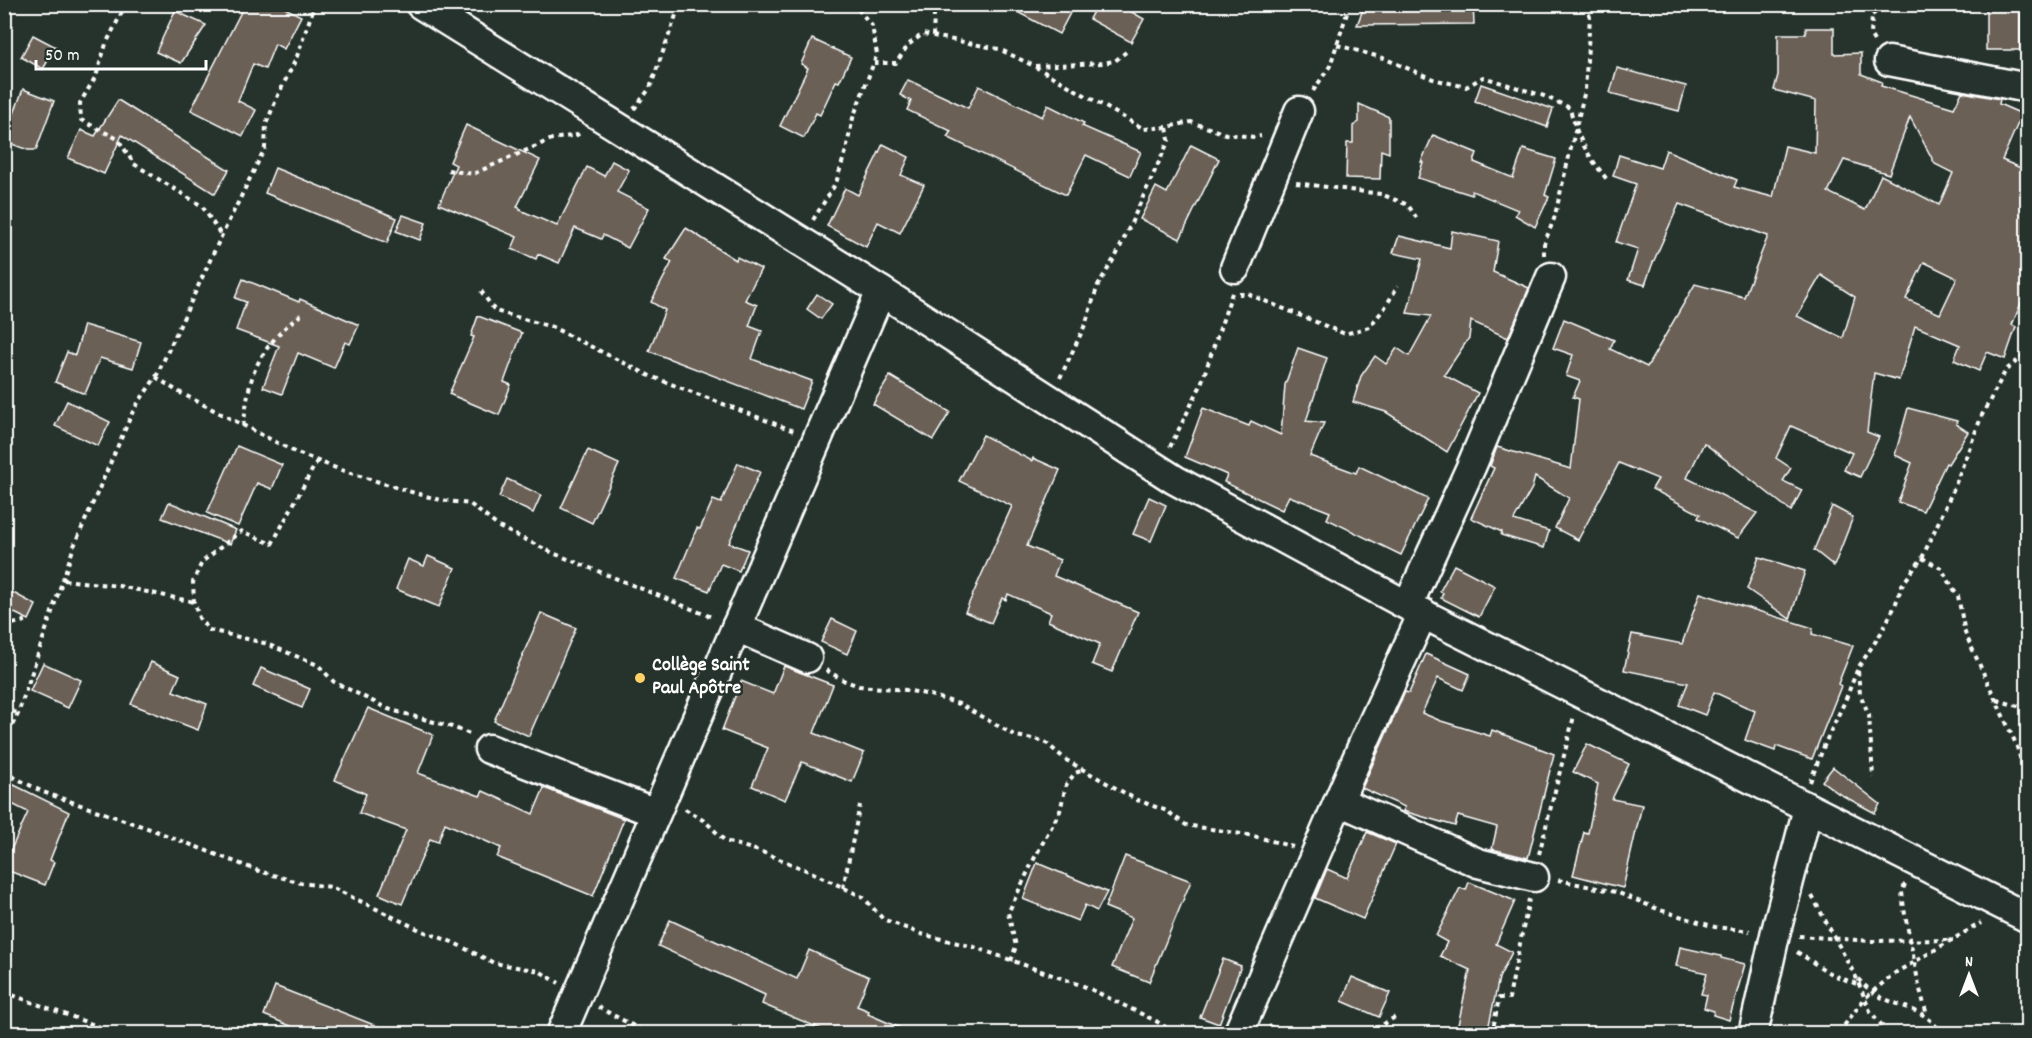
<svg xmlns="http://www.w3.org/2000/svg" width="2032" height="1038" font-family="Dekko,sans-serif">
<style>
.building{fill:#6b6056;stroke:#fff;stroke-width:1.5;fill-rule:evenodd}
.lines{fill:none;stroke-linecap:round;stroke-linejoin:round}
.minor-casing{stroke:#fff;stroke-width:33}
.path{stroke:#fff;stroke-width:4;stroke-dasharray:4.5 4.5;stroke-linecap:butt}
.minor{stroke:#26332d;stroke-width:28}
.poi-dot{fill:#ffd166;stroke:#26332d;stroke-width:2}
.labels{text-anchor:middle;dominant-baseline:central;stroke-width:5;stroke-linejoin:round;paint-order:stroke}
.poi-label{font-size:20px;font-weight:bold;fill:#fff;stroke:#26332d;text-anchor:start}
</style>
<rect width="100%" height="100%" fill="#26332d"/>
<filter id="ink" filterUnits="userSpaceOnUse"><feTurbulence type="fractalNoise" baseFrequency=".0167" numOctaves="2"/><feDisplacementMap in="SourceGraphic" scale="12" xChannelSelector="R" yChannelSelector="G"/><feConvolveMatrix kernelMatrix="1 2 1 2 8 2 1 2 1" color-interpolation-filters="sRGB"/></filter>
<g filter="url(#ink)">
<g class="building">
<path d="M245,4H277L301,16L284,49L275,44L265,69L253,64L238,101L256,110L243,136L191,110Z"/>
<path d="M1002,4H1058L1071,11L1059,34Z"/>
<path d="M1097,4H1118L1144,19L1131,42L1089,19Z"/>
<path d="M1365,4H1473L1474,24L1357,25Z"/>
<rect x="1986" y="4" width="34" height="46"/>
<path d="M175,11L206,25L181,63L156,52Z"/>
<path d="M1806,28H1834V54L1861,53V74L1882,82L1881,86L1954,108L1962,92L2000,99L1999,104L2022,114L2002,160L2028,171V287L2012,325L2016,327L2005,359L1987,352L1979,371L1954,360L1960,345L1915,326L1899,380L1874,373L1867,432L1879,437L1860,477L1844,470L1852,453L1791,426L1776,458L1791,468L1783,481L1802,490L1791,511L1704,443L1687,478L1757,513L1738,538L1698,518L1700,514L1652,489L1658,479L1619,463L1578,540L1555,528L1569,498L1535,477L1532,488L1514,520L1549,531L1544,548L1501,535L1502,532L1471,518L1494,468L1490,466L1497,447L1571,469L1579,399L1573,397L1580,381L1566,376L1573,355L1553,348L1564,319L1614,340L1610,349L1647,367L1695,284L1744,297L1768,236L1679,204L1652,265L1645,285L1628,280L1638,249L1616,242L1636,184L1613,176L1619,155L1660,168L1666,150L1737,180L1734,187L1773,197L1785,146L1815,153L1816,101L1774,90L1778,75V34H1806ZM1910,117L1935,164L1953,173L1939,205L1881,175L1865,210L1828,192L1844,160L1889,174ZM1924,262L1957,278L1940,314L1906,299ZM1821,275L1855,297L1843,338L1797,316Z"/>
<path d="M33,35L56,47L43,69L21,57Z"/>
<path d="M812,39L851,57L839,82L836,81L820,115L816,113L804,138L780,126L808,68L801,64Z"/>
<path d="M1617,68L1686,86L1679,111L1610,93Z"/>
<path d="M908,80L968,108L979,86L1042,117L1048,105L1084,123L1082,126L1141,152L1130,176L1086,155L1066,195L947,137L951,131L907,110L911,101L900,95Z"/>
<path d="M1481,84L1553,109L1547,127L1475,101Z"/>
<path d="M23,89L54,101L36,150H28L4,141Z"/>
<path d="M118,100L229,170L215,194L122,135L104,174L68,158L81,130L95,136Z"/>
<path d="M1359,104L1389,117V153L1381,150L1380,179L1346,178L1347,143H1353V126L1359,122Z"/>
<path d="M466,125L540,160L517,207L521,209L520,210L557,226L587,167L604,176L612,161L629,170L617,192L649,208L628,248L603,235L601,239L575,228L559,263L538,254L536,259L512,249L517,237L439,204L456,165L450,162Z"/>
<path d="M1433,135L1477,153L1474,162L1513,178L1523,149L1556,159L1545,195L1549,197L1535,227L1515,215L1518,210L1472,191V195L1418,178L1423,162H1421Z"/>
<path d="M883,144L909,157L901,175L924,185L900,233L878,222L866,247L827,226L845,188L858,195Z"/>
<path d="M1191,145L1219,159L1180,239L1140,219L1156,187L1167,193Z"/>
<path d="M275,168L397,218L387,243L265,193Z"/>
<path d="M403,215L426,223L420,240L396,231Z"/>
<path d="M686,228L736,260L737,257L761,269L745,300L757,305L749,326L762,331L752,359L812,381L801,409L649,351L665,310L651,302L672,262L666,259Z"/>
<path d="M1452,231L1498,241L1493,272L1529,288L1508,338L1471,321L1469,338L1444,375L1478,393L1447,452L1386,412L1353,402L1361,376L1375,356L1386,364L1397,348L1409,356L1431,316L1407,313L1422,259L1393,253L1399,236L1450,248Z"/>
<path d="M243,279L299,302L300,299L359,325L350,344L345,342L334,368L298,353L282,394L263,387L279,346L236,330L246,302L235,298Z"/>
<path d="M817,294L832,304L821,319L807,309Z"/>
<path d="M478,316L522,333L504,382L511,385L499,415L449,394L474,337L471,336Z"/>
<path d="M84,325L141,342L133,368L100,358L85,394L55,382L67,352L75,355Z"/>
<path d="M1298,348L1327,358L1306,421L1324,423L1310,456L1356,473L1359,466L1428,499L1401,555L1327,519L1330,512L1289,496L1282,510L1224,482L1227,475L1185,457L1203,408L1249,426L1251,421L1281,435L1285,385Z"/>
<path d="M890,376L950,412L933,440L873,404Z"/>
<path d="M67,401L110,422L98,446L55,426Z"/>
<path d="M1908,408L1957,421L1956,424L1968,432L1948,464L1946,463L1923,511L1898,502L1912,463L1895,455Z"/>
<path d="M983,435L1032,461L1033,458L1060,470L1027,546L1060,560L1054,576L1138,612L1112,672L1092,664L1100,644L1048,621L1051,613L1008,594L1006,600L1002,598L991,623L965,612L1012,506L959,481Z"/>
<path d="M237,446L282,465L272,489L257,483L238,526L207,513Z"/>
<path d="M588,450L619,464L592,523L561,508Z"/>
<path d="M738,463L760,472L729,543L748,550L739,571L721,564L709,591L676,578L697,528L700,529L713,500L721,503Z"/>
<path d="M507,479L541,495L533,513L499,497Z"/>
<path d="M1149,497L1166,505L1151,541L1133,534Z"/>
<path d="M169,502L236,530L230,544L162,518Z"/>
<path d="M1832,506L1853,517L1834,566L1814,550Z"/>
<path d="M428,556L455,568L439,607L396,589L408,559L424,566Z"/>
<path d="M1759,557L1805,571L1790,619L1747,589Z"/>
<path d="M1454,565L1495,586L1479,617L1441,598L1443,593L1440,591Z"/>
<path d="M4,588L36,605L29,620L4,608Z"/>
<path d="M1700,593L1813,628L1812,634L1853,646L1838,684L1841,686L1812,759L1776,746L1775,751L1745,740L1755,711L1714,692L1705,715L1679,705L1688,683L1624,670L1632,634L1682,644Z"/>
<path d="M541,613L576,628L529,736L494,721Z"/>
<path d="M832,619L857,631L847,654L821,642Z"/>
<path d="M1426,654L1470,674L1463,690L1438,678L1422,713L1441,721L1490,736L1492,730L1554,754L1528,858L1492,849L1497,827L1458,816L1455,826L1403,811L1405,807L1362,788L1405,692L1409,693Z"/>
<path d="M151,662L180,675L173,691L207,704L198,730L131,704Z"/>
<path d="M43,663L81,680L68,708L30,691Z"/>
<path d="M784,666L833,685L814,733L864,753L852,782L802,762L785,800L752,786L768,748L722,730L741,681L773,694Z"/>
<path d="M261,668L310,689L302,708L253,686Z"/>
<path d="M368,708L433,735L418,773L480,796L483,791L533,814L544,788L624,819L593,896L497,857L501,848L445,823L438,842L430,839L402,904L379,894L406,830L359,813L366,794L335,780Z"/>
<path d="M1587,744L1629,764L1612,799L1642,805L1623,888L1573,875L1584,832L1588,833L1598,784L1573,772Z"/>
<path d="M1833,767L1880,804L1875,813L1838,793L1822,781Z"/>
<path d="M4,780L69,812L50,860L54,862L45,885L4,869V865L28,812L4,800Z"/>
<path d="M1367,832L1396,844L1363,919L1315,898L1327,869L1347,878Z"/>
<path d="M1125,856L1191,881L1149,982L1112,967L1132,918L1105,907Z"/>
<path d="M1037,863L1107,892L1097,911L1085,905L1078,921L1023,899Z"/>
<path d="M1469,882L1515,901L1496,944L1512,952L1499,978L1487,1034H1456L1470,970L1440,956L1447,942L1436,936L1460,888L1466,890Z"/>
<path d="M670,920L797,979L809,950L869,977L857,1006L869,1011L868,1014L914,1034H833L762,1004L765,995L658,946Z"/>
<path d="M1680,947L1721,956V958L1745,964L1729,1020L1713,1015L1714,1011L1704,1008L1707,995L1701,994L1707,973L1676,966Z"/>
<path d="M1223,959L1241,966L1219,1024L1200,1017Z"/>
<path d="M1352,977L1390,993L1379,1017L1342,1001Z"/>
<path d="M275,986L392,1032V1034H310L264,1015Z"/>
</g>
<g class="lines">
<defs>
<g id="minor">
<path d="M420,4L881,291L1175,480L1421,613L2028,918"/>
<path d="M1889,61L2028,88"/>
<path d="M1235,268L1299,111"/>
<path d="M1408,605L1471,467L1551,277"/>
<path d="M736,627L807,658"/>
<path d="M489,749L656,813"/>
<path d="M1339,801L1478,863L1534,877"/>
<path d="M561,1034L881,291"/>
<path d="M1238,1034L1365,740L1423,613"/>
<path d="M1753,1034L1775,935L1808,808"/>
</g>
</defs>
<use href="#minor" class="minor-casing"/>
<g class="path">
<path d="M126,4L106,44L96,76L80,103L81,120L118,139L134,164L202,206L221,235"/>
<path d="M933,36L934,15L939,4"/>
<path d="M1874,41L1871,36L1872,15L1886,4"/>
<path d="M1337,45L1383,58L1433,79L1466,87L1483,77L1544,96L1570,108C1577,139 1589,157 1609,182"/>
<path d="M874,63H896L908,45L923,34L999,49L1034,66L1144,129L1167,127L1191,122L1226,134L1254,137L1261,136"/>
<path d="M1035,66L1102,63L1115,61L1126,52"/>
<path d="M1313,91L1330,66L1350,4"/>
<path d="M634,109L650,88L680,4"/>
<path d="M448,170L473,174L552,139L577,135L581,132"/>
<path d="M1296,183L1381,194L1408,205L1418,220"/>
<path d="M813,220L836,183L846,150L853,118L877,54L872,26L854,4"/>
<path d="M1544,255V244L1554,219L1585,90L1590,17L1585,4"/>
<path d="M481,291L495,311L552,327L650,376L794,431"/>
<path d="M1239,294H1248L1345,334L1369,327L1384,309L1398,286"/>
<path d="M156,377L177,391L297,453L341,470L408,491L440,500L470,504L499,527L553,553L714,618"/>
<path d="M1060,378L1085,325L1098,285L1117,254L1169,140L1167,127"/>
<path d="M243,426C246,410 247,394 252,378C259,354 280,329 301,315"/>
<path d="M1170,447L1200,387L1233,290"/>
<path d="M317,461L272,544L241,531L202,562L193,582L194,602L199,618L209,630L264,643L318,665L334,682L388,709L452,727L470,734"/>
<path d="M1922,558L1941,568L1958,596L1965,633L2016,744L2028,784"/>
<path d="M64,580L119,586L194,602"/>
<path d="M4,626L29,620"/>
<path d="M826,670L845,681L859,686L906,690L930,695L959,704L1016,736L1044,741L1066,760L1137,800L1167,811L1186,825L1254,836L1293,847"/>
<path d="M1858,671L1860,694L1869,715L1873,777"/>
<path d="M1997,700L2028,709"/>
<path d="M4,707L18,714"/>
<path d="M4,741L18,714L74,546L134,409L156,377L219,241L265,148L266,124L279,93L296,59L315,4"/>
<path d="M4,772L43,792L153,830L256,870L301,883L331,887L420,930L452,942L494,963L539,971L559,983"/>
<path d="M1810,782L1826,741L1845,701L1858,668L1881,633L1895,606L1902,585L1922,558L1954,488L1982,415L2006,370L2028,352"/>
<path d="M685,809L706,822L725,841L762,852L811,872L863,897L883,919L921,934L974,947L1086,987L1156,1021L1176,1034"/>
<path d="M1539,854L1574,716"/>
<path d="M1558,880L1616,892L1660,910L1715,927L1750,931"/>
<path d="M1905,884L1902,892L1904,909L1919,986L1927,1015"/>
<path d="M843,888L860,805"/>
<path d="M1812,896L1856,977L1870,1011L1889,1034"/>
<path d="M1799,936L1871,941L1953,940"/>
<path d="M1797,952L1831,974L1859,985"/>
<path d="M1011,961L1016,946L1008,913L1034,859L1060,811L1066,785L1075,773L1084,770"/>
<path d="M1858,979C1864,985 1870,991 1877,995C1899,1008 1928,1008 1941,1034"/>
<path d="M4,992L119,1034"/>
<path d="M598,1007L649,1034"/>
<path d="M1269,1026L1288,1034"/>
<path d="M1368,1034L1395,1017"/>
<path d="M1492,1034L1499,998H1509L1529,899"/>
<path d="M1842,1034L1843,1027L1865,998L1895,973L1981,923"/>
</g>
<use href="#minor" class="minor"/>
</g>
</g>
<circle class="poi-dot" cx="640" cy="678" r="6"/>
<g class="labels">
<g class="poi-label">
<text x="652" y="666">Collège Saint<tspan x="652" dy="23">Paul Apôtre</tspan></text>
</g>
</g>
<rect width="2032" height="1038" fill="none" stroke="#26332d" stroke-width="24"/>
<rect x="12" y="12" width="2008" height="1014" fill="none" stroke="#fff" stroke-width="2" filter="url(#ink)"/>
<g transform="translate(1969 975)" stroke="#26332d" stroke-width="4.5" paint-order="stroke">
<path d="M0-4.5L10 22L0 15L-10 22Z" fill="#ffffff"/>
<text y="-9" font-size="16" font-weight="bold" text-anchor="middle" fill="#ffffff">N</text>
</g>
<path d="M36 60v9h170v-9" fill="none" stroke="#ffffff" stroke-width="3"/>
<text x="45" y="60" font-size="18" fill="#ffffff" stroke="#26332d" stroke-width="4.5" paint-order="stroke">50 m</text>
</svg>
